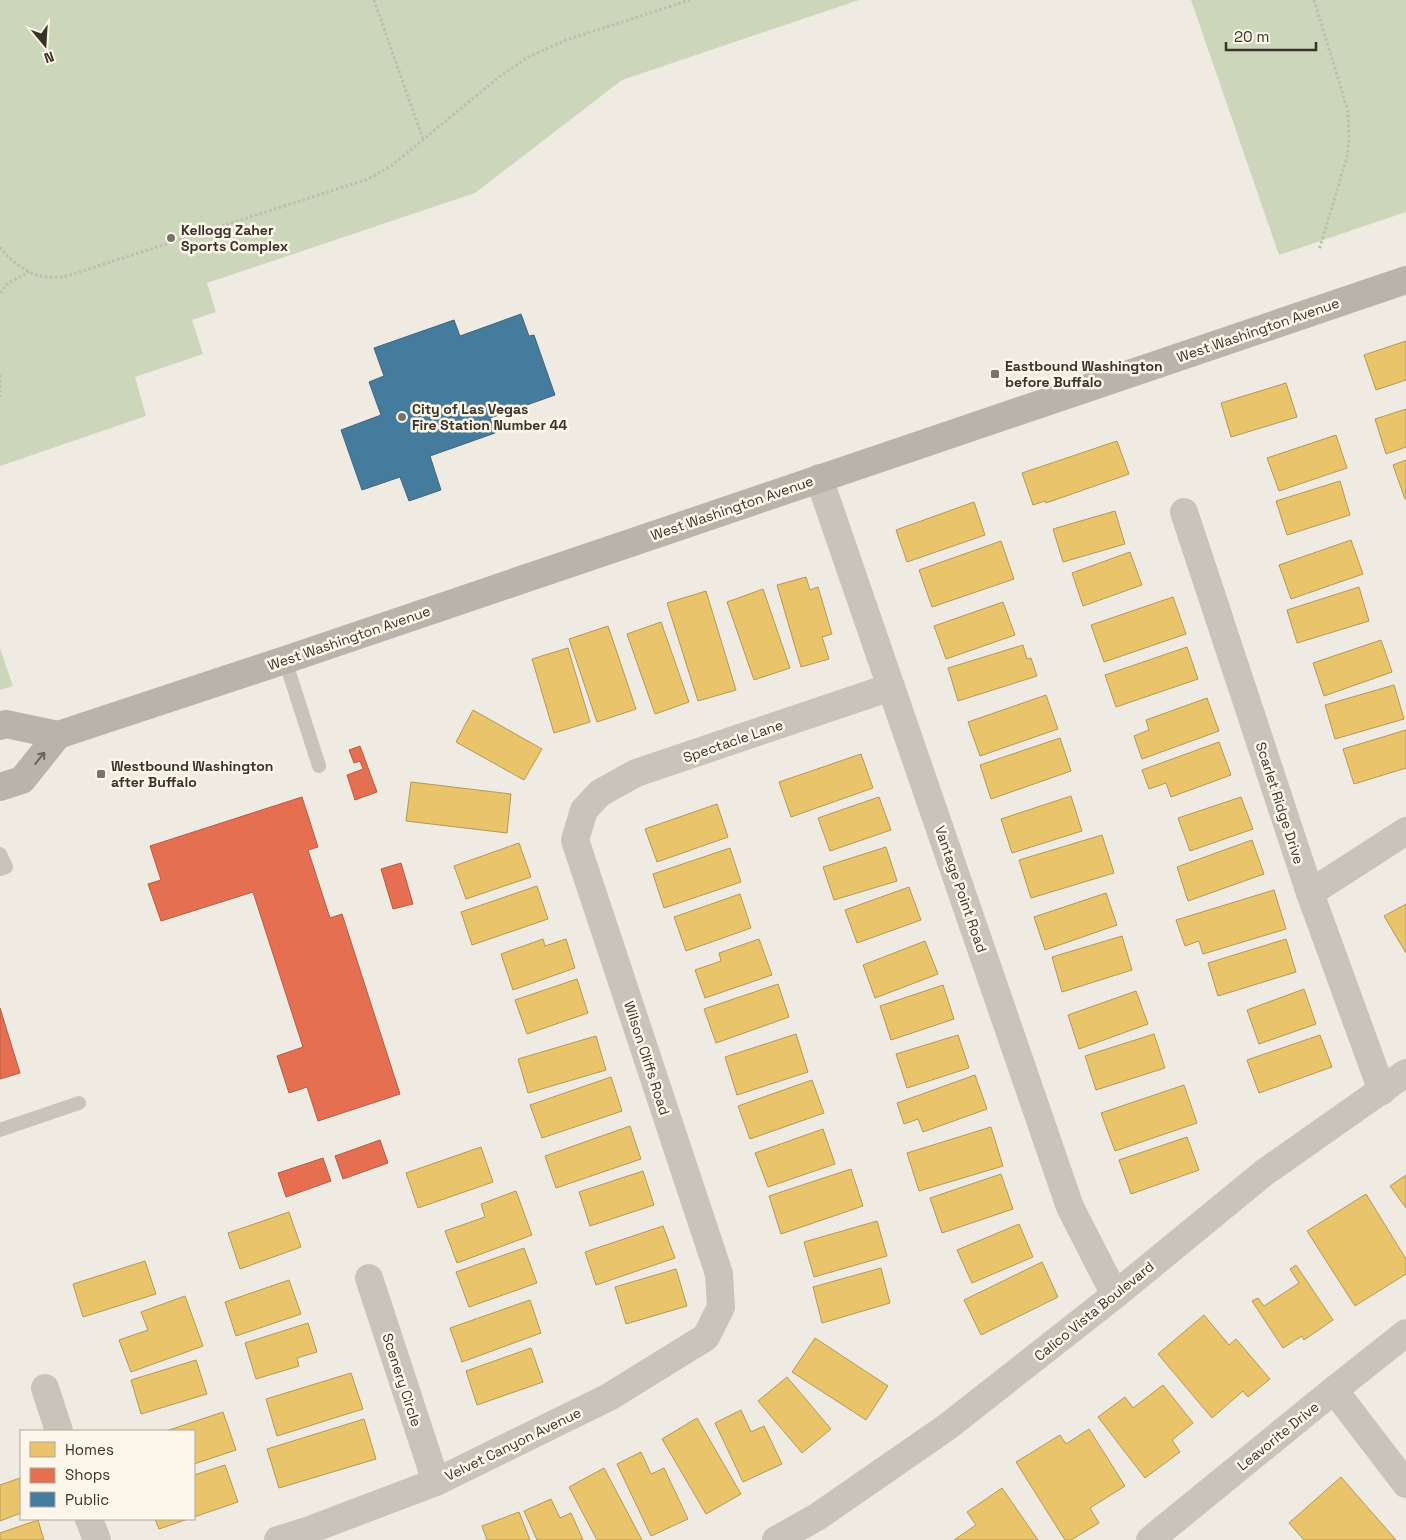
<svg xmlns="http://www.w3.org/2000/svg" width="1406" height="1540" font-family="'Space Grotesk',sans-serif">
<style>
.green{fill:#ccd6ba}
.homes{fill:#e9c46a;stroke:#b49856}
.shops{fill:#e76f51;stroke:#b35c45}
.public{fill:#457b9d;stroke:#42657a}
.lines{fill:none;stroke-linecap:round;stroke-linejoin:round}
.path{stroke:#c1bcb3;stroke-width:3;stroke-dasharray:2.5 2.5;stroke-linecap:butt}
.service{stroke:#c8c3bb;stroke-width:14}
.minor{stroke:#c8c3bb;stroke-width:28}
.secondary{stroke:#b9b3ab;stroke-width:28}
.oneway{stroke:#6d655c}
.poi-dot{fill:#797269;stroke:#fbf6e9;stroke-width:2}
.labels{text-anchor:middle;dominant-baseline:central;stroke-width:5;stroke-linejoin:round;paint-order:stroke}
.poi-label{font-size:14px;font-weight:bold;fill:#3a3128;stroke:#fbf6e9;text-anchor:start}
.street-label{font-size:14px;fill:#3a3128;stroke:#fbf6e9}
</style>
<rect width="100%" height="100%" fill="#efebe2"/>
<g class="green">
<path d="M0,0H859L622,80L475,193L207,283L216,312L192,320L203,354L135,377L146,416L0,466Z"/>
<path d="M1191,0H1406V212L1279,255Z"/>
<path d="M0,648L13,686L0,690Z"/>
</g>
<g class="homes">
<path d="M1406,341V380L1376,390L1364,355Z"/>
<path d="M1286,383L1297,417L1231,437L1221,403Z"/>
<path d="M1406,409V447L1386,454L1375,419Z"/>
<path d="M1336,435L1347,468L1279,491L1267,458Z"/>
<path d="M1117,441L1129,474L1046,503L1045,501L1033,505L1022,473Z"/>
<path d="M1406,460V499H1405L1393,465Z"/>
<path d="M1340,481L1350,515L1287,535L1276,501Z"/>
<path d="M974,502L985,535L907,562L896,530Z"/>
<path d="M1115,511L1125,544L1063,562L1053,529Z"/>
<path d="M1351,540L1363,574L1291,599L1279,565Z"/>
<path d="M1001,541L1014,579L932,607L919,570Z"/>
<path d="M1130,552L1142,585L1083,606L1072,573Z"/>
<path d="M806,577L810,590L818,587L832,634L822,637L829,659L801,667L777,585Z"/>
<path d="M1359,587L1369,621L1297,643L1287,610Z"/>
<path d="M763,589L790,668L754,680L727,602Z"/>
<path d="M706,591L736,690L698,701L667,603Z"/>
<path d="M1173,597L1186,634L1104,662L1091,625Z"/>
<path d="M1003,602L1015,635L946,659L934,626Z"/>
<path d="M661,622L689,702L655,714L627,634Z"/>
<path d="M608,626L636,709L597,722L569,639Z"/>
<path d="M1381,640L1392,672L1324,696L1313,663Z"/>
<path d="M1023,645L1027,659L1031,658L1037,676L958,701L948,668Z"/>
<path d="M1187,647L1198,679L1116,707L1105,675Z"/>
<path d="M568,648L590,722L554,733L532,659Z"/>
<path d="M1394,685L1404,719L1335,739L1325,705Z"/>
<path d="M1046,695L1058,729L980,756L968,722Z"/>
<path d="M1207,698L1219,731L1142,759L1134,736L1149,730L1146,720Z"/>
<path d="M473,710L542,749L524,780L456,742Z"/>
<path d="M1406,730V768L1354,784L1343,749Z"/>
<path d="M1060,738L1071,771L991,799L980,765Z"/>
<path d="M1219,742L1231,775L1171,797L1166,783L1149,789L1142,770Z"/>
<path d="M861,754L873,788L791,817L779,782Z"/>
<path d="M411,782L511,794L507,833L406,821Z"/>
<path d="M1071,796L1082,831L1012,853L1001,819Z"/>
<path d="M879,797L891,830L830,851L818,818Z"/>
<path d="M1241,797L1253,829L1190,851L1178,818Z"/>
<path d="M717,804L728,837L657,862L645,829Z"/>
<path d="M1102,835L1114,873L1031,898L1019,860Z"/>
<path d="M1252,840L1264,874L1188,901L1177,867Z"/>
<path d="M519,843L531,877L466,899L454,866Z"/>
<path d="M886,847L897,881L834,900L823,867Z"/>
<path d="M730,848L741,882L664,908L653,874Z"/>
<path d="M537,886L548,919L472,945L461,912Z"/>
<path d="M909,887L921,920L857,943L845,910Z"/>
<path d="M1274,890L1286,929L1203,954L1199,941L1185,946L1176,920Z"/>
<path d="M1106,893L1117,925L1045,950L1034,917Z"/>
<path d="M740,894L751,928L686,951L674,917Z"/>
<path d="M1406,904V953L1384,916Z"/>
<path d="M1122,936L1132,970L1062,992L1052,957Z"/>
<path d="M543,939L545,946L566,939L575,968L513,990L501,954Z"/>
<path d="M759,939L772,975L705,998L695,970L721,961L719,953Z"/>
<path d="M1286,939L1296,972L1218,996L1208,963Z"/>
<path d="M925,941L938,974L875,998L863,965Z"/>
<path d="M577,979L588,1013L527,1034L515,1000Z"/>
<path d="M778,984L789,1017L716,1043L704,1009Z"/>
<path d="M943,985L954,1019L891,1040L880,1006Z"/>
<path d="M1304,989L1316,1024L1259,1044L1247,1010Z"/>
<path d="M1136,991L1148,1024L1079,1049L1068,1015Z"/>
<path d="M796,1034L808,1072L737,1095L725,1057Z"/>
<path d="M1154,1034L1165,1068L1096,1090L1085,1056Z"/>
<path d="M958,1035L969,1068L907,1088L896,1054Z"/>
<path d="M1320,1035L1332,1067L1259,1093L1247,1060Z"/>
<path d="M596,1036L606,1070L528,1093L518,1059Z"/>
<path d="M975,1075L987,1109L923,1132L918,1119L904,1124L897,1103Z"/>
<path d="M611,1077L622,1111L542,1138L530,1105Z"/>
<path d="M812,1080L824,1113L750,1139L738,1106Z"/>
<path d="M1184,1085L1197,1123L1115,1151L1101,1113Z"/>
<path d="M630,1126L641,1159L556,1188L545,1156Z"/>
<path d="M991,1127L1003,1166L919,1191L907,1153Z"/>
<path d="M823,1129L835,1164L768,1187L755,1153Z"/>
<path d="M1187,1137L1199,1170L1131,1194L1119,1160Z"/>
<path d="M481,1147L493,1182L418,1208L406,1173Z"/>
<path d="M851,1169L863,1206L781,1234L769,1196Z"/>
<path d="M643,1171L654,1205L590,1226L579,1192Z"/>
<path d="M1001,1174L1013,1209L942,1233L930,1198Z"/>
<path d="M1406,1175V1208L1390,1186Z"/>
<path d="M516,1191L532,1235L457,1263L445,1231L485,1217L481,1204Z"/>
<path d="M1366,1194L1406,1259V1274L1355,1306L1307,1231Z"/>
<path d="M289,1212L301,1247L240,1269L228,1233Z"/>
<path d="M877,1221L887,1256L814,1277L804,1242Z"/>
<path d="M1019,1224L1033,1257L972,1283L957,1250Z"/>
<path d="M663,1226L675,1258L596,1285L585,1252Z"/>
<path d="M524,1248L537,1283L469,1307L456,1272Z"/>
<path d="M145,1261L156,1294L83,1317L73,1284Z"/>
<path d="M1042,1262L1058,1297L981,1335L964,1300Z"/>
<path d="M1296,1265L1333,1320L1304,1340L1302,1336L1283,1348L1252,1301L1258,1298L1264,1306L1299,1283L1290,1269Z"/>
<path d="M881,1268L890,1303L822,1323L813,1287Z"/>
<path d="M676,1269L687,1306L626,1324L615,1287Z"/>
<path d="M289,1280L301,1314L236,1336L225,1302Z"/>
<path d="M185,1296L203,1346L131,1372L119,1340L148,1330L141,1312Z"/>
<path d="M530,1300L541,1333L462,1362L450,1328Z"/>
<path d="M1204,1315L1229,1345L1236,1339L1270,1379L1248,1397L1243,1391L1212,1418L1158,1354Z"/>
<path d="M308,1323L317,1352L297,1358L299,1366L256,1379L245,1343Z"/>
<path d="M815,1338L888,1386L866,1420L792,1372Z"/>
<path d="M531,1348L543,1382L477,1405L466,1371Z"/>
<path d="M196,1360L207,1394L141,1414L131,1380Z"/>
<path d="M351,1373L363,1409L277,1436L266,1399Z"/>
<path d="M787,1377L831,1429L802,1453L758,1401Z"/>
<path d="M1163,1385L1193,1423L1172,1440L1180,1452L1145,1478L1098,1417L1125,1397L1133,1408Z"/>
<path d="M741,1410L751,1432L764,1426L782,1464L743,1482L715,1423Z"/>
<path d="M223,1412L236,1450L194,1464V1431H166Z"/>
<path d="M697,1418L741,1494L706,1514L662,1439Z"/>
<path d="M364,1419L376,1459L279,1488L267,1449Z"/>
<path d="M1089,1429L1125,1486L1090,1508L1099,1523L1071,1540H1065L1016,1462L1060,1435L1066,1444Z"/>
<path d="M641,1452L651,1474L664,1468L688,1519L651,1536L617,1464Z"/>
<path d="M225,1465L238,1502L194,1517V1475Z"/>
<path d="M604,1468L642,1540H597L569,1487Z"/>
<path d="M1341,1477L1396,1540H1304L1289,1523Z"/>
<path d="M20,1478L21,1513L0,1521V1485Z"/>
<path d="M1002,1488L1038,1540H954L976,1525L967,1512Z"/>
<path d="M551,1499L560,1518L571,1513L583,1540H537L524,1511Z"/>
<path d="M519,1512L530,1540H487L482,1526Z"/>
<path d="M155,1519H188L159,1529Z"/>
<path d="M38,1520L44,1540H0V1533Z"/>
</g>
<g class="shops">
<path d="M360,746L377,792L355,800L347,775L363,769L360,761L354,763L349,750Z"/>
<path d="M302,797L318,847L308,850L330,918L342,914L400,1094L318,1121L307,1087L289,1093L277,1056L303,1047L253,892L161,921L148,884L161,880L150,846Z"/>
<path d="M401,863L413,904L393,909L381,869Z"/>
<path d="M0,1008L20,1073L0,1079Z"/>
<path d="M380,1140L388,1163L343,1179L335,1156Z"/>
<path d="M323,1158L331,1181L286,1197L278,1173Z"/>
</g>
<path class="public" d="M521,314L529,336L534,335L555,395L490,418L495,433L430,456L441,490L409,501L400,477L362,490L341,430L381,415L369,382L384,376L374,348L454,320L460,336Z"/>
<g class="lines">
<g class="path">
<path d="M374,0L423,139"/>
<path d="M1314,0L1348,111L1349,137L1347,157L1319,250"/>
<path d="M0,247C8,259 26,273 41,276C48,278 57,277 64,277L368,179L391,166L499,77L528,57L566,40L690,0"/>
<path d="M0,293L8,283L29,272"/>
<path d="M0,375V397"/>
</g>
<g class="service">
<path d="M285,660L319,766"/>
<path d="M0,854L6,867L0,869"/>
<path d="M0,1130L79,1103"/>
</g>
<g class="minor">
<path d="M819,478L1070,1207L1115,1295"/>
<path d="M1184,512L1310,893L1382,1091"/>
<path d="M1310,893L1406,831"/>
<path d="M369,1278L436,1482"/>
<path d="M45,1388L59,1431"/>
<path d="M1334,1390L1406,1484"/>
<path d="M89,1519L97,1540"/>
<path d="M278,1540L304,1532L436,1482L609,1397L706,1337L721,1307L719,1274L575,840L584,810L600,793L636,773L891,687"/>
<path d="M776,1540L817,1517L947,1427L1115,1295L1265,1172L1406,1073"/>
<path d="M1150,1540L1334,1390L1406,1333"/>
</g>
<g class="secondary">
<path d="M0,726L6,724L58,735L285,660L1406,280"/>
<path d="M0,787L22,780L58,735"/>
</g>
</g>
<defs><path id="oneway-shaft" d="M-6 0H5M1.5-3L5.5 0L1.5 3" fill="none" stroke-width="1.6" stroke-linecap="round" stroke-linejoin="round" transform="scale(1.25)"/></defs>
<use class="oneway" href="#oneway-shaft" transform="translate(40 758) rotate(-51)"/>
<g class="poi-dot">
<circle cx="171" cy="238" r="5"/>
<rect x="990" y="369" width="10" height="10" rx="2.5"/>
<circle cx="402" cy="417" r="5"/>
<rect x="96" y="769" width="10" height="10" rx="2.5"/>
</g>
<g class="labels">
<g class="poi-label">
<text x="181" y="230">Kellogg Zaher<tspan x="181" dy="16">Sports Complex</tspan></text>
<text x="1005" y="366">Eastbound Washington<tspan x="1005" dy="16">before Buffalo</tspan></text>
<text x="412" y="409">City of Las Vegas<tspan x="412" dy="16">Fire Station Number 44</tspan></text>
<text x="111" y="766">Westbound Washington<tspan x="111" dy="16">after Buffalo</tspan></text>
</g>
<g class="street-label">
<text transform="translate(1258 330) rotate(-19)">West Washington Avenue</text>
<text transform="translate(732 508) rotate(-19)">West Washington Avenue</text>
<text transform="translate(349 638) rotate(-19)">West Washington Avenue</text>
<text transform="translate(733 741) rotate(-19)">Spectacle Lane</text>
<text transform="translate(1280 803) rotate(72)">Scarlet Ridge Drive</text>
<text transform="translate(961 889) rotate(71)">Vantage Point Road</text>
<text transform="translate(647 1058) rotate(72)">Wilson Cliffs Road</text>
<text transform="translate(1094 1311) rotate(-39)">Calico Vista Boulevard</text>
<text transform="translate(402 1380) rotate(72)">Scenery Circle</text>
<text transform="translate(1278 1436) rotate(-39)">Leavorite Drive</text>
<text transform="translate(513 1444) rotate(-26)">Velvet Canyon Avenue</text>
</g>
</g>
<rect x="20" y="1430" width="175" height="90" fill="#fbf6e9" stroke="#aea79c"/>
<rect x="30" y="1442" width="25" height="15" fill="#e9c46a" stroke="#aea79c"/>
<text x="65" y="1455" font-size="15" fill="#3a3128">Homes</text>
<rect x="30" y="1468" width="25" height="15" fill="#e76f51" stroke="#aea79c"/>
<text x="65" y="1480" font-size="15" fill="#3a3128">Shops</text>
<rect x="30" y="1492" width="25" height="15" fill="#457b9d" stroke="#aea79c"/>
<text x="65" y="1505" font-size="15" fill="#3a3128">Public</text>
<g transform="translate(45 45) rotate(162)" stroke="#fbf6e9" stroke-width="4" paint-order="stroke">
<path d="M0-4L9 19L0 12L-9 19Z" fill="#3a3128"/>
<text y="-8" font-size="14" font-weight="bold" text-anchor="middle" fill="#3a3128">N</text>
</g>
<path d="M1226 42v8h90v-8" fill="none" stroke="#3a3128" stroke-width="2.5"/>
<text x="1234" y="42" font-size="15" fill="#3a3128" stroke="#fbf6e9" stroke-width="4" paint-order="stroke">20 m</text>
</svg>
